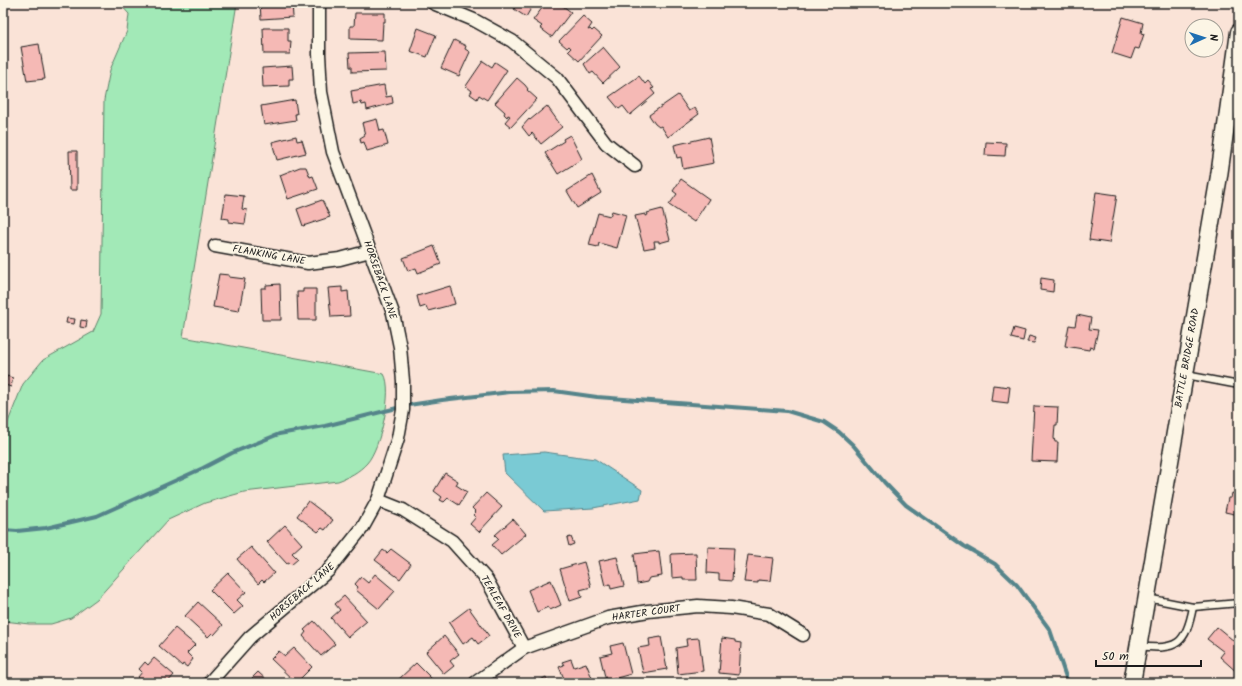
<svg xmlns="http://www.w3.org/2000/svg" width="1242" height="686" font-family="Kalam,sans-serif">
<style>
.green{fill:#a2e9b7;stroke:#5f826a}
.water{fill:#7acad4;stroke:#54848a}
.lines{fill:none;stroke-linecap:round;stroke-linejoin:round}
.stream{stroke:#54848a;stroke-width:4}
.building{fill:#f5b9b5;stroke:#1c1c1c}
.lane-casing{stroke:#1c1c1c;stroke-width:9}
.street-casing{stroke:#1c1c1c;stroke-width:15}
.secondary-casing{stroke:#1c1c1c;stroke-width:19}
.lane{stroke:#fcf5e5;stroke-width:6}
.street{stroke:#fcf5e5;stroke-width:12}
.secondary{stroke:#fcf5e5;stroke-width:16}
.labels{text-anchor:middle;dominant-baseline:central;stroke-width:3.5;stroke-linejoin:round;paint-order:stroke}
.street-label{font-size:10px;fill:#1c1c1c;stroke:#fcf5e5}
</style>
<rect width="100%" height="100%" fill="#fae3d7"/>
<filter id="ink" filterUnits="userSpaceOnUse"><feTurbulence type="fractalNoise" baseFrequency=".025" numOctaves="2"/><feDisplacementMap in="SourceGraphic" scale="8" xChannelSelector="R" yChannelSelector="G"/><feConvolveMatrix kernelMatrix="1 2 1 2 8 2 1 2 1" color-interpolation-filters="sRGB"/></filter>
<g filter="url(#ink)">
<path class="green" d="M119,3H237L183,337L384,374C394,390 380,449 367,463C359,472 349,477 338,481L244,492L205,503L168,520L97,599L71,618L51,624H29L4,621L3,426L6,427L23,384L43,360L93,332L101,314L104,100L110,70L127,31L129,14Z"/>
<path class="water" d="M544,452L595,459L642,490L640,499L593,508L544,511L505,473L503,455Z"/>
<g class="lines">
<path class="stream" d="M3,530L17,531L46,528L97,516L203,468L232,453L279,434L325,426L409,405L442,400L510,392L554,391L597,397L787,411L824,422L839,432L853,445L884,482L906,505L964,546L995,564L1017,585L1050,630L1068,683"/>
</g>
<g class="building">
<path d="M260,3H292L293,17L261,19Z"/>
<path d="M512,3H534L526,17L514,9L516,6Z"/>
<path d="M546,3H559L571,12L552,37L540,28L542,26L533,20Z"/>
<path d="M355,13H385V22H383L382,40L350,39V26H354Z"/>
<path d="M583,16L592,24L588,30L590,29L592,31L594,29L602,36L579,61L568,51L571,48L569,46L567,48L559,41Z"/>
<path d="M1123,17L1143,23L1141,33L1144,34L1139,49L1135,48L1131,59L1112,53Z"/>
<path d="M263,28H288V41H291L290,54H264Z"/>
<path d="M418,28L436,35L427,57L410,51Z"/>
<path d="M454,40L466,46L465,49L470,52L459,76L441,68Z"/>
<path d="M39,44L45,79L27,81L21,47Z"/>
<path d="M603,47L620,67L603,83L593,72L590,74L584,64Z"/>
<path d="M385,52L386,71L352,72V67H350L349,53Z"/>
<path d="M483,61L492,67L495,62L507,70L487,100L479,95L477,99L470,94L472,91L466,86Z"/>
<path d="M292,66L293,79H289V86L263,87L262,68Z"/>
<path d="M639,76L645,84L648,81L654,88L651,89L655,94L630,115L623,106L619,109L609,97Z"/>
<path d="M517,78L525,85L528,89L527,90L537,99L511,127L505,122L510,116L508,115L507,117L504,114L505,112L495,103Z"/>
<path d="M384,85L386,97L392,96L393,103L367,110L366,104L362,105L361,102L353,104L351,91Z"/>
<path d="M678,95L689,111L695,108L699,114L668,137L661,126L659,127L655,124L649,115Z"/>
<path d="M295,100L297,114H295L296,120L264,125L261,106Z"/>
<path d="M547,106L562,127L541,144L532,133L529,136L522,127L529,119L530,120Z"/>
<path d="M377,119L380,131L384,130L388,145L367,151L364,142L361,143L360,138L365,135L362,123Z"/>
<path d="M570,135L582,159L558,174L545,153L564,141L563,139Z"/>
<path d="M296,136L297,141L302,140L306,153L277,160L272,142Z"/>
<path d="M709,137L714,163L683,169L681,157L677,158L674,145Z"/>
<path d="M986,142L1006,143L1005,156L985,155Z"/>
<path d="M69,151H77V190H70Z"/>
<path d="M300,167H306L310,177L313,176L318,189L288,199L280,175Z"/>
<path d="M592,175L601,193L577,208L567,191Z"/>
<path d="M681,179L709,199L694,222L669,205L677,194L673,191Z"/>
<path d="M1096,192L1117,195L1109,243L1089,240Z"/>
<path d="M226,194L244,196L242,209L247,210L245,224L229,222V219L222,218Z"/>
<path d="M322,200L330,217L303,226L297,209Z"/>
<path d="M662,209L670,240L659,243V241H654L655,247L644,249L635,216L645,214V216L648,215L647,213Z"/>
<path d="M612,211L626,215L617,248L599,243L598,247L589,245L598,213L610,216Z"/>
<path d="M434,246L441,264L418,273L416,268L408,271L403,258Z"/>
<path d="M219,274L229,275V277L245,279L239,311L213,307Z"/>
<path d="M1041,278L1054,280L1053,292L1040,290Z"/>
<path d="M280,284L281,320H262L261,288H266V285Z"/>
<path d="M450,286L455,304L428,311L426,306L420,308L417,296Z"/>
<path d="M342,287V292L348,291L350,316L331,317L328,288Z"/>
<path d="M303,289H316V320H298L297,292H303Z"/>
<path d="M1077,315L1091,318L1089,329L1098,330L1094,348L1090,347L1089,350L1065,346L1069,325L1075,326Z"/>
<path d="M67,318L75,319L74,324L66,323Z"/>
<path d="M81,320L87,321L86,328L80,327Z"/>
<path d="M1014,328L1025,331L1023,341L1011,338Z"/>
<path d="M1029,336L1036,338L1034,343L1027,342Z"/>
<path d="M7,376L13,378L11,387L5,385Z"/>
<path d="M993,385L1010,387L1008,403L991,401Z"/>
<path d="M1034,406L1058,407L1057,425H1055L1054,438L1055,442H1058L1057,462L1031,461Z"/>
<path d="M445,473L458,481L456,485L467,492L459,505L448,498L444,502L440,500L442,497L434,491Z"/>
<path d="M486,493L502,507L479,532L470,524L476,517L473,515L476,512L472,508Z"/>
<path d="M1232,493L1239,495V515L1225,512L1228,498H1231Z"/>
<path d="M308,501L333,520L325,530L322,528L318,532L297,516Z"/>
<path d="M513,519L526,534L501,555L492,545L499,539L495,535Z"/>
<path d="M285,525L302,544L292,553L298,559L291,565L289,563L287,564L267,542Z"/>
<path d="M571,537L574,544L569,546L567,538Z"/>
<path d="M251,547L274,573L264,582L262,580L258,584L237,559Z"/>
<path d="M708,547L734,548L732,581L719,580V574L707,573Z"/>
<path d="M391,549L411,564L400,579L375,560L383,550L387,553Z"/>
<path d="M659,551L662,576L649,578L647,582L637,584L634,554Z"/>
<path d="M696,553L697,580H683V577L672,578L671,554Z"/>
<path d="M748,555L773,558L770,581L758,580V583L744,582Z"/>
<path d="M617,557L624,586L611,589L610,584L605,586L599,561Z"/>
<path d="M584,562L591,587L580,590L582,597L570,601L560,569Z"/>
<path d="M228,573L246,592L237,600L243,606L234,614L210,590Z"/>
<path d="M375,574L395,591L379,609L356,590L358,587L355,584L361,577L368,583Z"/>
<path d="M551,580L561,605L550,610L548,607L537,612L528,590Z"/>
<path d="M344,596L367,621L348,637L331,618L340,610L335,604Z"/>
<path d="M198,602L223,625L214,635L212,633L208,637L185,616Z"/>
<path d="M469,608L489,636L478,644L473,637L463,644L449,623Z"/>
<path d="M314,621L335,644L321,656L303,636L306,632L304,630Z"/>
<path d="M1217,627L1234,641L1239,636V674L1220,657L1224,652L1207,639Z"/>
<path d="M175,628L195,645L187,653L193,659L187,667L183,664L182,666L159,646Z"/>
<path d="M444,636L459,654L450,661L454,666L444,674L426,652Z"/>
<path d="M661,637L667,669L643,673L638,648L650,646L649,639Z"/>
<path d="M699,638L703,671L678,674L676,648L687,646L686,639Z"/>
<path d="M722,638L735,640V642L741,643L739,675L719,673Z"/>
<path d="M623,643L631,674L606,681L600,656L612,653L610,646Z"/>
<path d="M294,648L312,667L296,683L271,659L279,651L285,656Z"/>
<path d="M154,658L174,675L167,683H145L138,677L142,672L139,669L145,662L148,665Z"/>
<path d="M571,659L574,667L586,663L594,683H566L559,667L564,665L562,662Z"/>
<path d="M416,663L435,682L433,683H403L399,679Z"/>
<path d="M258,672L270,683L252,682L254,680L252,678Z"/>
<path d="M546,677L550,683H535Z"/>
</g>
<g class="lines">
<defs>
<g id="lane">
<path d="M1186,375L1239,385"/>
<path d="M1147,598L1193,607L1239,603"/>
<path d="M1139,646C1177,651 1186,644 1193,607"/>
</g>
<g id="street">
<path d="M433,3L474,20L512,41L557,78L606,143L635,166"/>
<path d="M215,246L308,263L340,259L370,251"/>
<path d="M378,500L403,510L452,541L487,580L524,648"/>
<path d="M209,683L250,637L328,571L363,527L378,500L398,438L403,410V381L400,347L393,313L333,152L321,92L319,54V3"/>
<path d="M475,683L524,648L608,618L648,611L698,606L731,608L769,614L803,635"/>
</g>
<path id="secondary" d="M1132,683L1219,176L1239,32"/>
</defs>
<use href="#lane" class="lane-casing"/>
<use href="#street" class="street-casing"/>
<use href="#secondary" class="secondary-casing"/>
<use href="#lane" class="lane"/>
<use href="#street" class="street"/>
<use href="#secondary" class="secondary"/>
</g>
</g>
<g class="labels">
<g class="street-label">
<text transform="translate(269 255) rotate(10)">FLANKING LANE</text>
<text transform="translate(380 280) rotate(71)">HORSEBACK LANE</text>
<text transform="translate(1187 358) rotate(-80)">BATTLE BRIDGE ROAD</text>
<text transform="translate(302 592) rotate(-41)">HORSEBACK LANE</text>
<text transform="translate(501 607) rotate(60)">TEALEAF DRIVE</text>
<text transform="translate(646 613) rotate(-8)">HARTER COURT</text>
</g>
</g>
<rect width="1242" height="686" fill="none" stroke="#fcf5e5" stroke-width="16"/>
<rect x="8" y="8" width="1226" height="670" fill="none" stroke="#1c1c1c" stroke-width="1.5" filter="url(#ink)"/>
<g transform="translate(1204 38) rotate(87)"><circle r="19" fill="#fcf5e5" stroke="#a29e95"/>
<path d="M0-3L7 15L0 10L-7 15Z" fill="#1f6fb2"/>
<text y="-6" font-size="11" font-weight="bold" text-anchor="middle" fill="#1c1c1c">N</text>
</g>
<path d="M1096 660v6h105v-6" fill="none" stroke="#1c1c1c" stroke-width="2"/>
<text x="1102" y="660" font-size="12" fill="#1c1c1c" stroke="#fcf5e5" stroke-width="3" paint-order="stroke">50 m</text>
</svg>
